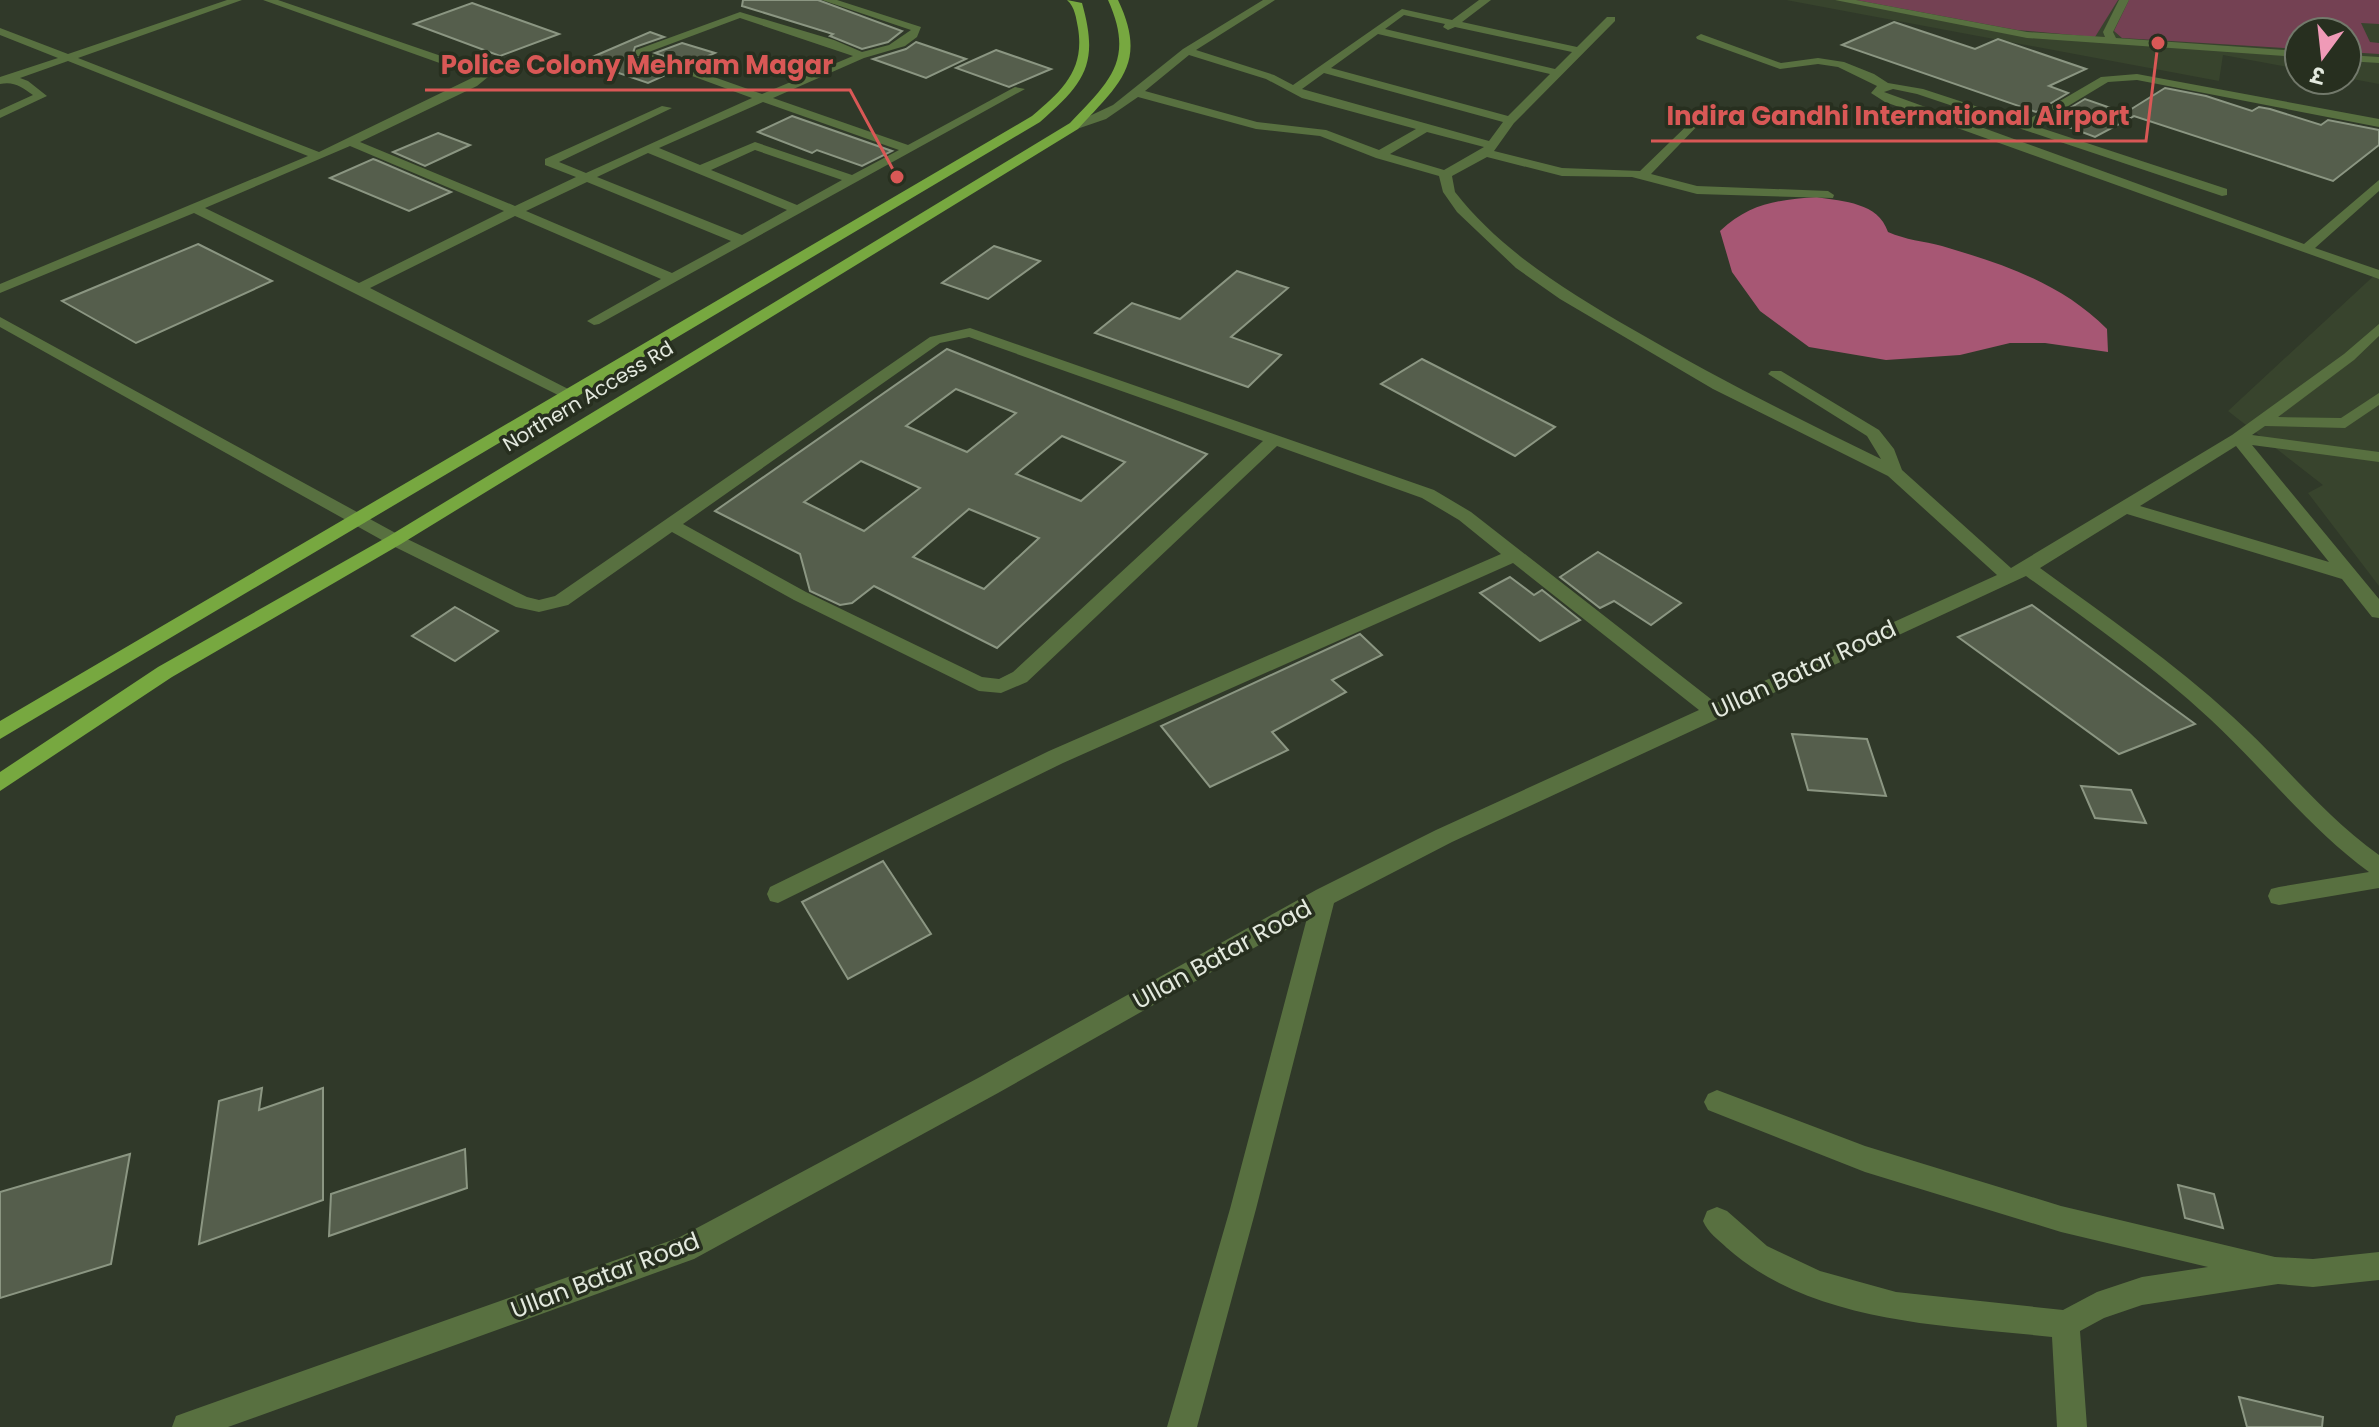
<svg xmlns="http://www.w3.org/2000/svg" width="2379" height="1427" font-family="Poppins,'Noto Sans Devanagari',sans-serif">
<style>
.built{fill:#38442d}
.green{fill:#744153}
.water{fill:#a75774}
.building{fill:#555e4c;stroke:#8b9682;stroke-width:2;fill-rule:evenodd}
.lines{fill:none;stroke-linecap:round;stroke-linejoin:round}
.minor{fill:#587040;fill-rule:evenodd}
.major{fill:#77a840;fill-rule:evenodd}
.labels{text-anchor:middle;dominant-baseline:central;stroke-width:7;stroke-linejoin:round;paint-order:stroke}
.far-street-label{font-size:20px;fill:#e3e9de;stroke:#272f1f}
.street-label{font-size:24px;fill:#e3e9de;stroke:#272f1f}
.leader{fill:none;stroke:#d95856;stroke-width:3}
.callout-dot{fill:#d95856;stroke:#272f1f;stroke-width:3}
.callout-label{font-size:26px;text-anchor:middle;font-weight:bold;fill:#d95856;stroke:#272f1f;stroke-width:7;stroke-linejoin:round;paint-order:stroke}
</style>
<rect width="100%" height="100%" fill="#303929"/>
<g class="built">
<path d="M1786,0H2379V84L2347,78V32H2299V69L2223,55L2219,81Z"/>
<path d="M2379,271V586L2308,493L2323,485L2228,411Z"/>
</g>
<g class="green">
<path d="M1856,0H2118L2095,37L2017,30Z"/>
<path d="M2129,0H2379V24L2361,23L2370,42L2379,43V54L2347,52V32H2299V49L2122,38L2114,31Z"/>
</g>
<path class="water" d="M1817,197C1844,202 1878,202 1888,232C1906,240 1923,241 1942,246C2003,264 2061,283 2107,329L2108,352L2045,343H2010L1960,355L1886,360L1809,347L1760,311L1732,272L1720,231C1750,203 1777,200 1817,197Z"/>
<g class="building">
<path d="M743,0H818L902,31L888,42L862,49L830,36L833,34L742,6Z"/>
<path d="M472,3L559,34L500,56L414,24Z"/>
<path d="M1894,22L1975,49L1998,39L2086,69L2049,86L2068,93L2036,112L1842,45Z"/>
<path d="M650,32L664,37L635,47L632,56L672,72L648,83L583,61Z"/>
<path d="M916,42L966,59L926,78L873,59L906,49Z"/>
<path d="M682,43L715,53L688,65L655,53Z"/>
<path d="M996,50L1051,69L1009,87L956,68Z"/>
<path d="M2165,88L2206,96L2252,111L2259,107L2270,109L2321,125L2328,120L2379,130V145L2333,181L2134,116L2095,137L2050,120L2085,99L2125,113Z"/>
<path d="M792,116L892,151L862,166L817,150L812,153L758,132Z"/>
<path d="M438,133L470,145L425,166L393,152Z"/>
<path d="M373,159L376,160L451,192L409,211L330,178Z"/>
<path d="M198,244L272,281L136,343L62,301Z"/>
<path d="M994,246L1040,261L988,299L942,283Z"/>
<path d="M1237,271L1288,288L1231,337L1281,355L1248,387L1095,333L1132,303L1180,319Z"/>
<path d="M947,349L1207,454L997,648L874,586L852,603L840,605L810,591L800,554L715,511ZM956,389L1016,413L967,452L906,426ZM1062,436L1125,462L1081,501L1016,474ZM861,461L920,488L864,531L804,502ZM969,509L1039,538L984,589L913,557Z"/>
<path d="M1422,359L1555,427L1515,456L1381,384Z"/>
<path d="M1598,552L1681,603L1651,625L1614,601L1600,608L1560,577Z"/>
<path d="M1510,577L1534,595L1542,590L1580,620L1540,641L1480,593Z"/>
<path d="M2032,605L2195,724L2119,754L1958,637Z"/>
<path d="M455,607L498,631L455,661L412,636Z"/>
<path d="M1360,634L1382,655L1332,680L1346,692L1272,732L1288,750L1210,787L1161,726Z"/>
<path d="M1792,734L1867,739L1886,796L1808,790Z"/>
<path d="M2081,786L2131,790L2146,823L2095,818Z"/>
<path d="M883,861L931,934L848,979L802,902Z"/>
<path d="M262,1088L259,1110L323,1088V1200L199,1244L219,1101Z"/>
<path d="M465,1149L467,1188L329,1236L331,1194Z"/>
<path d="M130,1154L111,1264L0,1298V1192Z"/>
<path d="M2178,1185L2214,1194L2223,1228L2185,1218Z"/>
<path d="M2239,1397L2323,1417L2322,1427H2247Z"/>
</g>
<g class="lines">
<g class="minor">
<path d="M227,0H242L78,58L319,152L476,76L263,0H278L482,70L488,77L477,86L360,142L515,206L576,177L545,165V159L662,106L672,108L559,162L586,173L752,98L635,55L636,50L740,12L834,40L862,52L889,45L911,30L822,0H837L921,27L917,37L905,46L864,58L773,98L908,145L1015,87L1025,89L599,324L594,325L587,321L661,279L515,216L370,288L576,393L578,396L570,401L194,213L0,293V284L308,156L68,61L20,78L28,81L47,96L0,118V110L33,95C22,87 14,81 0,84V77L58,58L0,35V28L68,54ZM740,18L853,56L762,94L646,53ZM763,102L899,150L852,175L755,142L700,165L659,148ZM350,146L504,211L359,283L205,208ZM755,150L842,180L797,205L711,170ZM648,153L787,210L742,235L597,177ZM587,182L731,241L672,273L526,211Z"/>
<path d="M1263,0H1275L1196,50L1274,75L1293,85L1402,9L1452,20L1479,0H1491L1462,22L1577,47L1607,17H1615V21L1514,123L1494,151L1562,168L1640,171L1701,112L1707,116L1705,118L1651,174L1697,186L1828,191L1834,195L1833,198L1697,194L1632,177L1562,176L1487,157L1452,176L1455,192C1502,252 1567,291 1632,329C1714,377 1797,418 1881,459L1867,436L1768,374L1771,371H1781L1879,430L1894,449L1902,470L2011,568L2232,435L2344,354L2379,324V336L2354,360L2278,417L2341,418L2379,393V405L2345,428L2265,426L2252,435L2379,452V462L2252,445L2379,599V618L2372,617L2342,579L2127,514L2040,568C2106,616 2173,662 2233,717C2283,762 2324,816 2379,855V888L2279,905L2271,903L2268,896L2271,889L2279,887L2369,872C2309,828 2264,769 2210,719C2153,666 2088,621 2026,576L1452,842L1334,903L1256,1209L1197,1427H1167L1230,1209L1307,918L998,1093L694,1259L228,1427H172L176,1416L187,1412L678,1238L980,1077L1316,890L1436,830L1699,710L1513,563L1063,763L778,903L770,901L767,894L770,887L1049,751L1501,554L1459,520L1422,498L1277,446L1027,682L1001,693L979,691L794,600L672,532L568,605L539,612L516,607L389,544L0,327V317L401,536L527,597L539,600L555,596L930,337L970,328L1434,490L1471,512L1716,703L1997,575L1888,476L1713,389L1560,299L1516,268L1457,212L1443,192L1439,176L1376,158L1320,136L1256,129L1138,97L1106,119L1074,130L1068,126L1113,105L1183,49ZM1404,15L1445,24L1443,27L1448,30L1455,27L1572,52L1555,69L1385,29ZM1378,34L1550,74L1508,116L1331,68ZM1189,55L1266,79L1302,98L1416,129L1379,150L1326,130L1257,122L1145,91ZM1324,73L1503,122L1489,141L1302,89ZM1427,132L1484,147L1444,170L1390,154ZM969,337L1263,441L1013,672L999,679L982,677L806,592L683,524L940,343ZM2236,446L2329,562L2140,506Z"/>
<path d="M1835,0H1856L2027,32L2105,37L2103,32L2119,0H2129L2113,32L2116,38L2299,51V57L2027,38Z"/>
<path d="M1701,34L1781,63L1818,58L1844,62L1874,74L1888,83L1923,89L2024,122L2101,77L2137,74L2379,119V127L2137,80L2108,82L2035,126L2227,189V195L2222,196L1917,94L1893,89L1884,92L2304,244L2379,180V191L2315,248L2379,270V279L1885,102L1871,93L1877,86L1838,67L1818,64L1780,69L1697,39L1696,37Z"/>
<path d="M2347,55L2379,57V63L2347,61Z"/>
<path d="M1717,1090L1865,1146L2061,1206L2275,1257L2313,1259L2379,1252V1280L2313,1287L2278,1284L2142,1305L2104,1318L2080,1331L2087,1427H2057L2052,1337C1944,1325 1813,1324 1727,1248C1718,1239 1708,1233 1703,1221L1707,1211L1717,1207L1727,1211L1767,1246L1820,1271L1896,1292L2063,1310L2097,1292L2142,1277L2208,1267L2061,1232L1865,1172L1708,1110L1704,1102L1708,1094Z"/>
</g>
<g class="major">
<path d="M1067,0L1082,3C1099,63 1086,82 1040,122L0,739V721L1032,116C1062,91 1085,70 1078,28C1076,18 1075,7 1067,0Z"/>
<path d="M1108,0H1118C1148,63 1120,83 1078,129L401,544L172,677L0,791V772L158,667L389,536L1070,123C1110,81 1135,60 1108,0Z"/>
</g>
</g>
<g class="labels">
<g class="far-street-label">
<text transform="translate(588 396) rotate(-31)">Northern Access Rd</text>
</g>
<g class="street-label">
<text transform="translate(1804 669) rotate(-25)">Ullan Batar Road</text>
<text transform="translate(1222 954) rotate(-29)">Ullan Batar Road</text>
<text transform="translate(605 1275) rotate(-21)">Ullan Batar Road</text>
</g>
</g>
<path class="leader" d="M897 177L850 90H425M2158 43L2146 141H1651"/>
<g class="callout-dot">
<circle cx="897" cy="177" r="8"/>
<circle cx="2158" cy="43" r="8"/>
</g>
<g class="callout-label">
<text x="637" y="74">Police Colony Mehram Magar</text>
<text x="1898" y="125">Indira Gandhi International Airport</text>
</g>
<g transform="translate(2323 56) rotate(195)"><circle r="38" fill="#272f1f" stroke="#72796b" stroke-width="2"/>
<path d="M0-6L14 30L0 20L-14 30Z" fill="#f09ab7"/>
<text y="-12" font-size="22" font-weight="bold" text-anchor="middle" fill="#e3e9de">उ</text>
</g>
</svg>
